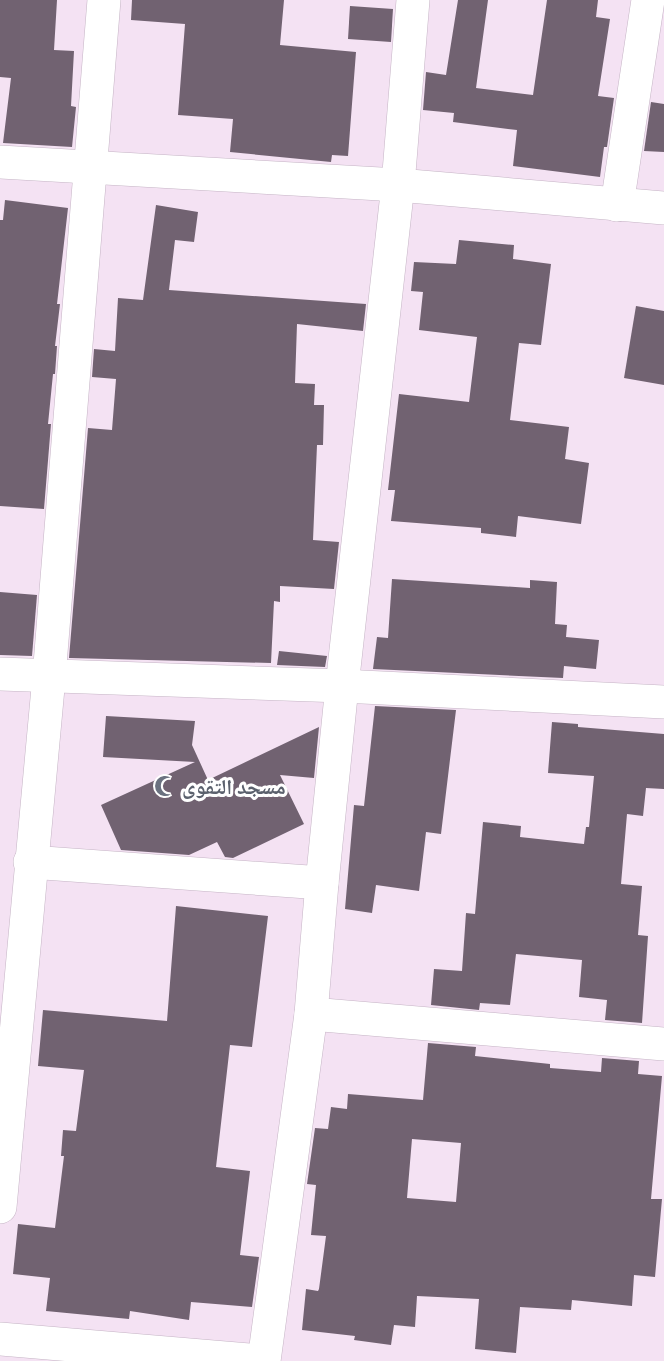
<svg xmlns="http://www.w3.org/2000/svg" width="664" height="1361" font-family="Cabin,'Noto Naskh Arabic',sans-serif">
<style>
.building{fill:#716271;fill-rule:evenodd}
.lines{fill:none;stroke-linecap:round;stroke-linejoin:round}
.minor-casing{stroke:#c5b4c5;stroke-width:34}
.minor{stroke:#fff;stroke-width:33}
.labels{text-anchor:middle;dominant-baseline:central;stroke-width:6;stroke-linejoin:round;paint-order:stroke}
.worship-label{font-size:21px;font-weight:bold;fill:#5b616d;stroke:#fff;text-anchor:start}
</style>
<rect width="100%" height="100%" fill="#f4e2f3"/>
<g class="building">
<path d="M0,0H57L54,50L74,51L71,106L76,107L72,147L3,143L11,78L0,77Z"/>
<path d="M132,0H284L280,45L356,52L348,156L332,155L331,162L230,152L233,119L178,115L185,24L131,20Z"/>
<path d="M458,0H488L476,88L533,95L547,0H598L596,17L610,19L598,96L614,98L607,147H604L600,177L513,166L517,130L453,122L454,113L423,110L426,72L446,75Z"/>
<path d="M350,6L393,9L391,42L348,39Z"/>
<path d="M651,102L664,104V152L644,151Z"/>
<path d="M5,200L68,208L57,304H60L55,346H57L55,374H53L48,424H51L44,509L0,506V220H3Z"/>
<path d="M156,205L198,212L194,242L175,240L169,290L366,304L363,331L297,324L295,383L315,384L314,405H324L323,445H317L313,540L339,542L334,589L280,586V602L274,601L271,663L69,658L88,428L112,430L116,379L92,377L94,349L115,351L118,298L143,300Z"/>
<path d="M459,240L514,245L513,259L551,264L541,345L519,343L510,420L569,427L565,459L589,463L581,524L518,516L516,537L481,533V528L391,521L395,490H388L399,394L469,402L477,337L419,330L423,292L411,291L414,262L456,264Z"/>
<path d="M636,306L664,311V385L624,378Z"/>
<path d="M392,579L530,588V580L557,582L555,624L567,625L566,637L599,640L596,669L564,666L563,678L373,669L377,637L388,638Z"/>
<path d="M0,592L37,595L32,656L0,655Z"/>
<path d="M279,651L327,656L325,667L277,665Z"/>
<path d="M375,706L456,710L441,834L426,832L419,891L376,885L372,913L345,909L354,805L364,806Z"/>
<path d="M106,716L195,721L192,745L208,780L319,727L314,778L280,775L304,824L233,858L225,857L217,842L189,855L121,850L101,805L195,762L103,757Z"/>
<path d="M552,722L578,724V727L664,734V789L646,788L643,816L627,814L621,884L642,886L638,935L648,936L642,1023L605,1020L607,1000L579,997L582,960L516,954L510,1005L480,1003L479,1010L431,1005L434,969L462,971L466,913L475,914L483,822L521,826L520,837L584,844L586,827H589L594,776L548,773Z"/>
<path d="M176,906L268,916L252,1047L230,1045L216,1167L250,1171L240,1255L259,1257L252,1307L191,1302L189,1320L130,1311L129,1319L46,1311L50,1278L13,1274L18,1224L55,1228L64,1156H61L63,1130L76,1131L84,1070L38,1066L43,1010L167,1021Z"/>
<path d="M428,1043L476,1047L475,1056L550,1064V1068L601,1072L602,1058L639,1061L638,1074L662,1076L651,1199H662L655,1277L634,1275L632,1306L572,1300L571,1310L520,1307L516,1353L475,1349L479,1299L417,1296L415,1327L394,1325L391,1345L354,1340L355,1336L302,1330L306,1289L318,1291L319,1289L326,1236L311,1235L316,1185L307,1184L315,1128L328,1129L331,1107L347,1109L348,1094L423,1100ZM412,1139L461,1143L456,1202L407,1198Z"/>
</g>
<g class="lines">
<defs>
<g id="minor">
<path d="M0,162L398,185L664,208"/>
<path d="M617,205L648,0"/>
<path d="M0,674L342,686L664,702"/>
<path d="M30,862L322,883"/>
<path d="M311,1014L664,1044"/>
<path d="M0,1207L49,677L104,0"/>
<path d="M0,1339L262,1361"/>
<path d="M264,1361L311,1014L322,883L342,686L398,185L413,0"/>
</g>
</defs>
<use href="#minor" class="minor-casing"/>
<use href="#minor" class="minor"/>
</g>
<defs>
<symbol id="mosque-bare" viewBox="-9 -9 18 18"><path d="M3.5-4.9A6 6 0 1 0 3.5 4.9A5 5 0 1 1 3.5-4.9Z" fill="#6b7280" stroke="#fff" stroke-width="2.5" paint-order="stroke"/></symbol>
</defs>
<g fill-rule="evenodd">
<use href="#mosque-bare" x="150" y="771" width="30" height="30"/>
</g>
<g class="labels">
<g class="worship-label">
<text x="182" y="786">مسجد التقوى</text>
</g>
</g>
</svg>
